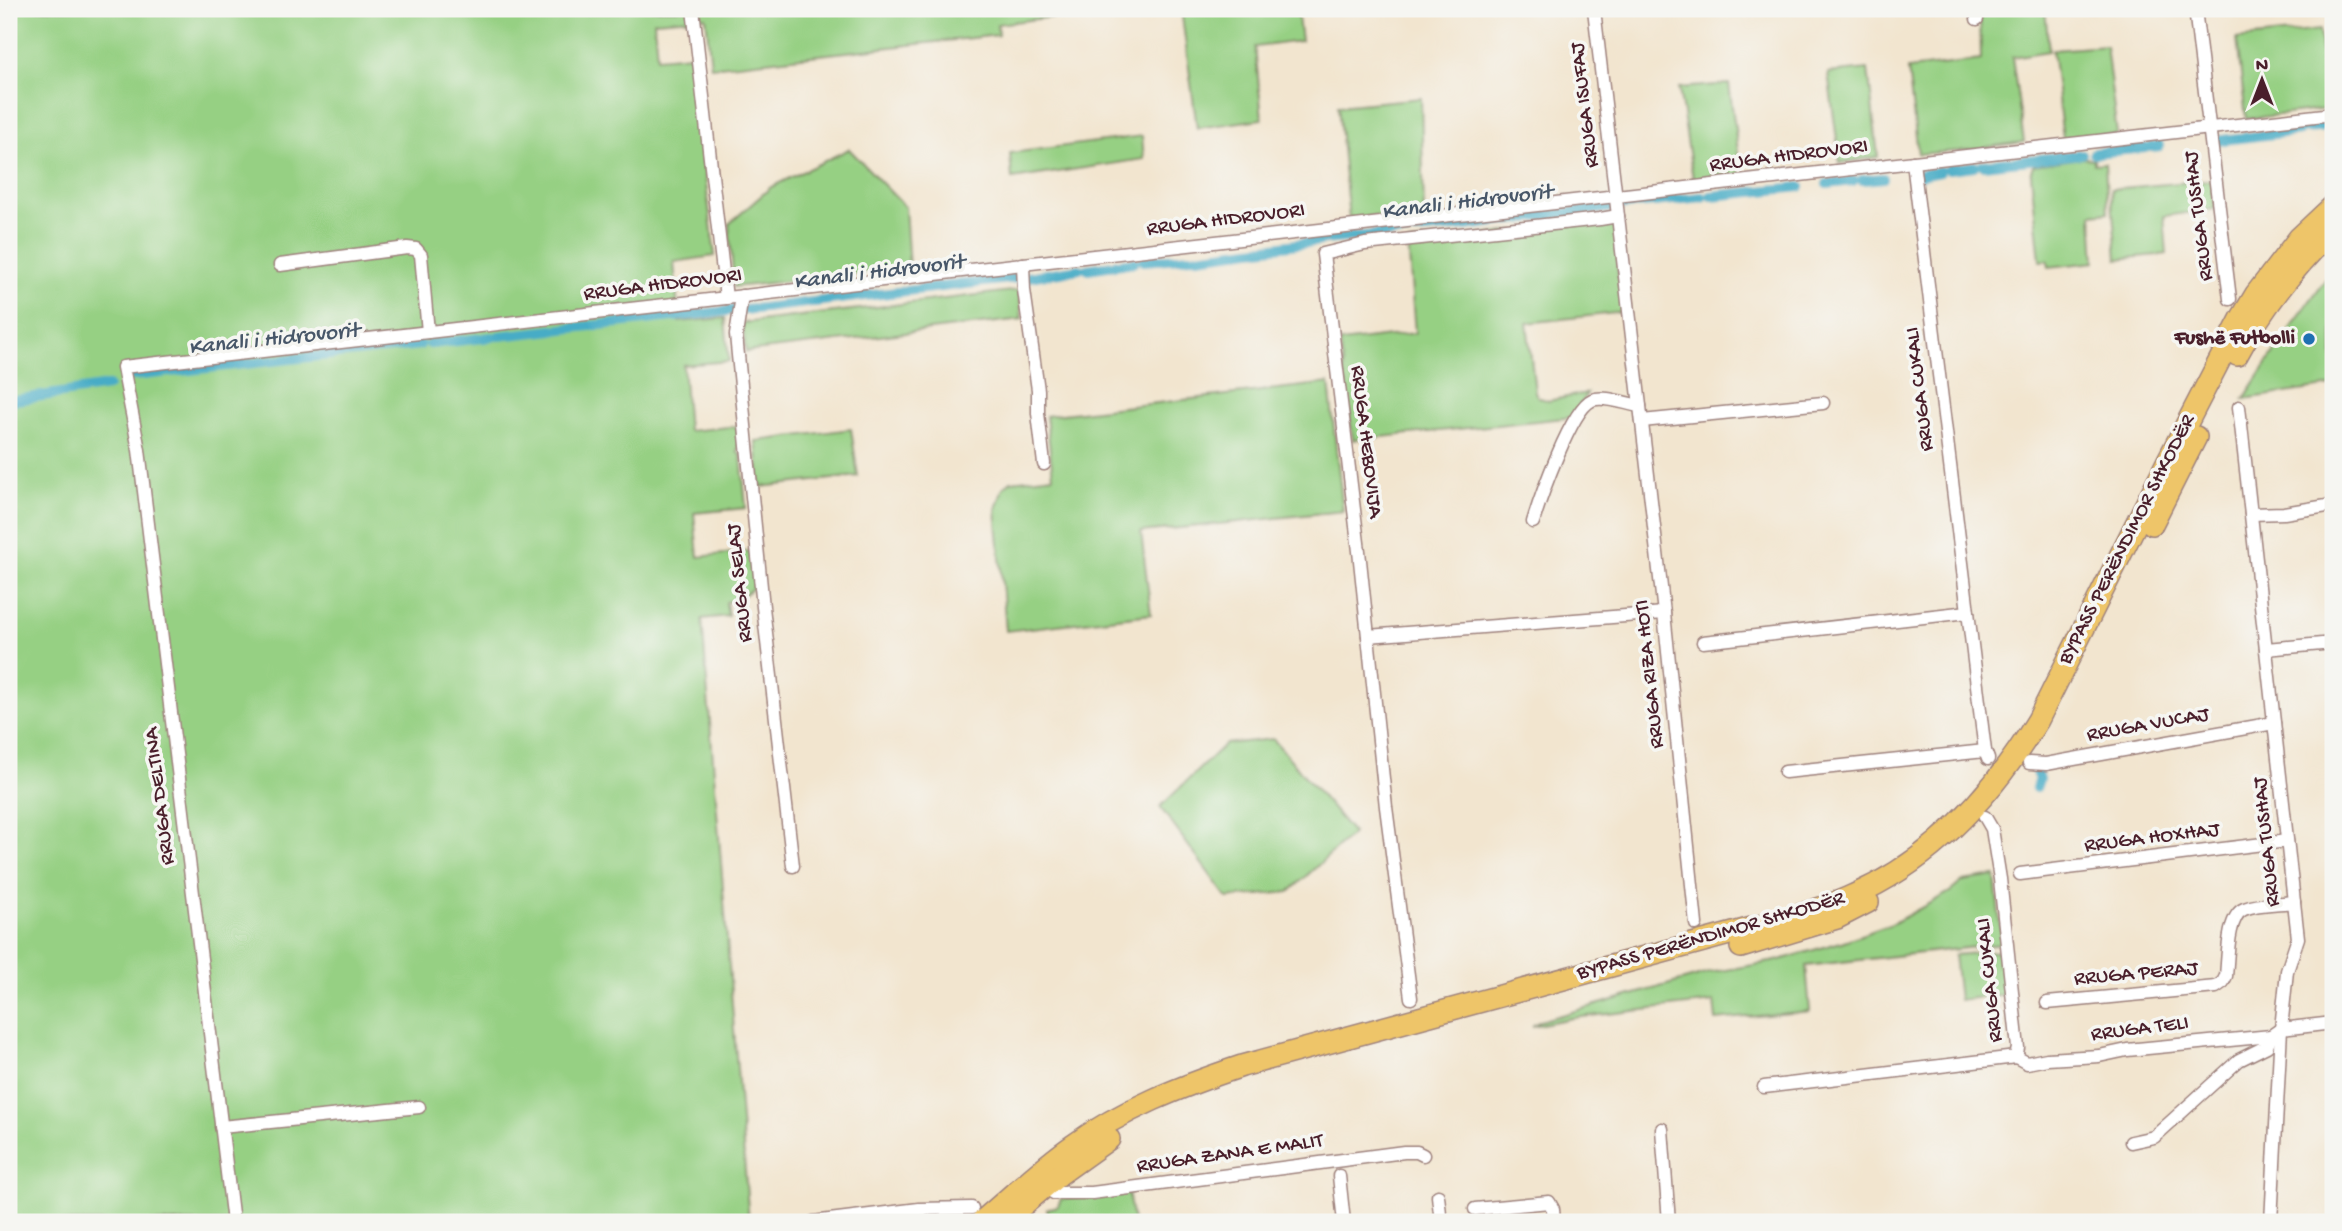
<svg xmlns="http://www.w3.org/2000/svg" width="2342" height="1231" font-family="'Gochi Hand',sans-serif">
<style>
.green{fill:#96d083;stroke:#707857;stroke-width:2}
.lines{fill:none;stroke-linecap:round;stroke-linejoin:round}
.canal{stroke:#46acc6;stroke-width:10}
.street-casing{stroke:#9e827d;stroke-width:15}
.highway-casing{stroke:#9e827d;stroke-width:24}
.street{stroke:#fff;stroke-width:12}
.highway{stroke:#eec569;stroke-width:21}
.poi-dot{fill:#1f6fb2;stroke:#f6f6f2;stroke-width:2.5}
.labels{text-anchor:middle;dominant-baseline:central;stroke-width:7;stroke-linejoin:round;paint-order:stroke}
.street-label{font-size:21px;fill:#4a1f2b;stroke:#f6f6f2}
.poi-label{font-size:21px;font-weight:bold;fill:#4a1f2b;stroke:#f6f6f2;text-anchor:end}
.water-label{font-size:23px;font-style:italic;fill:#485769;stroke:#f6f6f2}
</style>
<rect width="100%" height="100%" fill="#f6f6f2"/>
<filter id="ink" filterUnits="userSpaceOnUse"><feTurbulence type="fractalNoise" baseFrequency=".0143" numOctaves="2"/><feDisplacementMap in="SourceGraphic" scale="14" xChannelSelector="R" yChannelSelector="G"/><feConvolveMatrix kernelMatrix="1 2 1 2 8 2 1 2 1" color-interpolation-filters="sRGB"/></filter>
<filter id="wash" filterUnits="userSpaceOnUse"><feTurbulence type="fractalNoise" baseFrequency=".00686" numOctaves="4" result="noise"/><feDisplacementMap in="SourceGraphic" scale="28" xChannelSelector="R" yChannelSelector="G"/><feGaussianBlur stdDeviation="1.57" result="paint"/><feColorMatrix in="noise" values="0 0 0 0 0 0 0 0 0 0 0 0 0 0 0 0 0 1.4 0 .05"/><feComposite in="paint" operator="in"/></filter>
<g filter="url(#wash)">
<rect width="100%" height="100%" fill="#f2e5cf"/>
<g class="green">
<path d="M9,9H1117L997,24L998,35L711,67L706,17L654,21L657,58L690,55L715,256L674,262L679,322L725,318L729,361L683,365L688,431L738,426L740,443L737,452L741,455L746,508L694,513L698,557L750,551L755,586L738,600L726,602L728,616L702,619L749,1222H9Z"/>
<path d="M1181,9H1297L1301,41L1255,47L1262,119L1197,128Z"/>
<path d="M1980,9H2045L2049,51L2012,57L2024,142L1959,151L1918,154L1908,69L1981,60Z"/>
<path d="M2319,30L2328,109L2246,119L2237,39Z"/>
<path d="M2106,46L2117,134L2063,139L2052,50Z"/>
<path d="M1868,69L1878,157L1840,163L1828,73Z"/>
<path d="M1729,84L1741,174L1693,179L1679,88Z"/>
<path d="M1421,98L1424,211L1349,219L1338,106Z"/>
<path d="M1142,136L1144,159L1012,179L1010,153Z"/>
<path d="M849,149L905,207L909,268L734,287L729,224L771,187Z"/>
<path d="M2082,158L2094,159V164L2105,163L2108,212L2092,214L2095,262L2049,267L2048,260L2040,261L2031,174L2034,165Z"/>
<path d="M2212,180L2215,209L2164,216L2167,254L2117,259L2111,189Z"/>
<path d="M1615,220L1618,275L1625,312L1527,323L1535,392L1538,397L1548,401L1587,393L1574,417L1353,440L1340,342L1415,333L1408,243Z"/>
<path d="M2333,269V386L2244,399L2291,327Z"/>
<path d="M1019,290L1022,319L746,352L742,323Z"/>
<path d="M1329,383L1343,511L1141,532L1151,614L1006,631L996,509L1003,488L1011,481L1053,476L1046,416Z"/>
<path d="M851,429L858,476L760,487L756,441Z"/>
<path d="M1273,739L1353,833L1289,892L1227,898L1160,807L1225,744Z"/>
<path d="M1995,876L2002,944L1806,966L1810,1011L1716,1020L1714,1002L1572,1018L1532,1026L1540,1021L1709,973L1776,961L1841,942L1892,924L1950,892L1963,881Z"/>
<path d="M2001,951L2008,994L1959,1000L1954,955Z"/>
<path d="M1128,1191L1133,1222H1049L1047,1209L1058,1206L1061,1199Z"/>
</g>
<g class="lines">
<g class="canal">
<path d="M2307,129L2333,126"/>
<path d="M2214,141L2299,131"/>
<path d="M2151,147L2160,146"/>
<path d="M2094,153L2145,148"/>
<path d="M1983,165L2082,154"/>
<path d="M1949,169L1974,166"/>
<path d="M1920,175L1940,171"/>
<path d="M1862,180L1883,178"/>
<path d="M1827,184L1853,181"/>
<path d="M1711,196L1800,187"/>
<path d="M1623,205L1702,197"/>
<path d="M1324,240L1464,226L1614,207"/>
<path d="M1197,257L1320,241"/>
<path d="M1143,261L1190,257"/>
<path d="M1087,269L1134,262"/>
<path d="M1028,277L1079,269"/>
<path d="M746,310L1016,278"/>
<path d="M499,336L736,310"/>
<path d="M430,344L492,337"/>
<path d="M133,376L420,345"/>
<path d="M9,401L108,386"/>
<path d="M2036,772L2039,779L2036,788"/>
</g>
</g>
</g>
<g filter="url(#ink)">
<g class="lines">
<defs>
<g id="street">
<path d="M693,9L726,298"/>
<path d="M1594,9L1664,613L1696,924"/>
<path d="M1976,9L1977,19"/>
<path d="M2195,9L2230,299"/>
<path d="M1913,162L1985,751L1988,759"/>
<path d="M1023,264L1024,290L1038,390V413L1044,464"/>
<path d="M280,265L407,248L416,249L421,255L428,332"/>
<path d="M742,296L736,335L763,607L793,866"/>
<path d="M2239,407L2298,938L2287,971L2281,1029L2271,1222"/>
<path d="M1642,421L1823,403"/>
<path d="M2251,514L2284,513L2333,505"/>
<path d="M1533,522C1540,499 1571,409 1592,400C1604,395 1626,404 1640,406"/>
<path d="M1368,636L1664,613"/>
<path d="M1703,642L1968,612"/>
<path d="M2266,649L2333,643"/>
<path d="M2029,763L2046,764L2274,723"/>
<path d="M1785,772L1985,751"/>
<path d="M2020,874L2287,841"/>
<path d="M1411,998L1386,807L1359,551L1323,254L1365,244L1600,219L1618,216"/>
<path d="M2047,1003L2216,987L2223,982L2226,976C2228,959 2227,916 2244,909C2259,903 2278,904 2294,902"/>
<path d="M2016,1057L2027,1063L2047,1059L2099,1056L2127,1050L2271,1036"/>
<path d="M1764,1087L2016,1057L2018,1048L2000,879L1992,829L1985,817"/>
<path d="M221,1127L419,1107"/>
<path d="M1662,1129L1669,1222"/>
<path d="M2131,1142L2154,1137L2239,1060L2267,1046L2271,1036L2281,1029L2333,1023"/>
<path d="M1339,1176L1344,1222"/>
<path d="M1044,1187L1054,1193H1092L1404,1152H1417L1423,1155"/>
<path d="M1438,1196L1441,1222"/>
<path d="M1475,1209L1549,1202L1553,1209L1554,1222"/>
<path d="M233,1222L139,450L123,367L2333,114"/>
<path d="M813,1222L919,1209L972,1208"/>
</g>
<g id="highway">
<path d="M2237,355C2261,310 2296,265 2333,230"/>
<path d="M2152,524L2196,437"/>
<path d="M1741,947L1837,918L1868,902"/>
<path d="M981,1222C1011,1197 1039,1169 1072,1146C1123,1109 1182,1086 1242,1066L1803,914C1820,908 1838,903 1854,895C1935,859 1993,794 2038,720L2168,460L2241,319L2256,294L2299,238L2333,206"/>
<path d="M1003,1222L1060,1174L1109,1139"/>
</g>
</defs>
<use href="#street" class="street-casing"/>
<use href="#highway" class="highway-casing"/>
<use href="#street" class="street"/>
<use href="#highway" class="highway"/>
</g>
</g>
<circle class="poi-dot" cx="2309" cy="339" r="7"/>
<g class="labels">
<g class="street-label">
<text transform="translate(1586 105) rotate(-97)">RRUGA ISUFAJ</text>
<text transform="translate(1789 157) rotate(-7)">RRUGA HIDROVORI</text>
<text transform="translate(2200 216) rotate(-97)">RRUGA TUSHAJ</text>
<text transform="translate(1226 221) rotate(-7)">RRUGA HIDROVORI</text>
<text transform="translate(663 286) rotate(-7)">RRUGA HIDROVORI</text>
<text transform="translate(1921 389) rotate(-97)">RRUGA CUKALI</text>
<text transform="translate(1365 442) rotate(83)">RRUGA HEBOVIJA</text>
<text transform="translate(2128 540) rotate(-63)">BYPASS PERËNDIMOR SHKODËR</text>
<text transform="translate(741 583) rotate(-96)">RRUGA SELAJ</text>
<text transform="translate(1651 674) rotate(-96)">RRUGA RIZA HOTI</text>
<text transform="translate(2148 726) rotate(-10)">RRUGA VUCAJ</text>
<text transform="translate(161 796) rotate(-97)">RRUGA DELTINA</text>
<text transform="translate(2152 839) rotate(-7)">RRUGA HOXHAJ</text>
<text transform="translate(2268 842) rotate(-96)">RRUGA TUSHAJ</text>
<text transform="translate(1711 937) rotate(-16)">BYPASS PERËNDIMOR SHKODËR</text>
<text transform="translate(2136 975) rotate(-5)">RRUGA PERAJ</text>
<text transform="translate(1991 980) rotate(-96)">RRUGA CUKALI</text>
<text transform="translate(2140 1030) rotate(-7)">RRUGA TELI</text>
<text transform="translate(1230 1155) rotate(-8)">RRUGA ZANA E MALIT</text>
</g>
<g class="poi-label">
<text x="2295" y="339">Fushë Futbolli</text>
</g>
<g class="water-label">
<text transform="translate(1467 203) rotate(-7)">Kanali i Hidrovorit</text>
<text transform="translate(879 273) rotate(-7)">Kanali i Hidrovorit</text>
<text transform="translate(274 340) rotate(-6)">Kanali i Hidrovorit</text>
</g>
</g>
<rect width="2342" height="1231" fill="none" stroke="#f6f6f2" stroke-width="35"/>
<g transform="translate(2262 80)" stroke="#f6f6f2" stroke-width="5" paint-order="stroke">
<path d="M0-5L12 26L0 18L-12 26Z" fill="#4a1f2b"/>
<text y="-10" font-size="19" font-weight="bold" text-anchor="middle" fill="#4a1f2b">N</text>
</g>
</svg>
